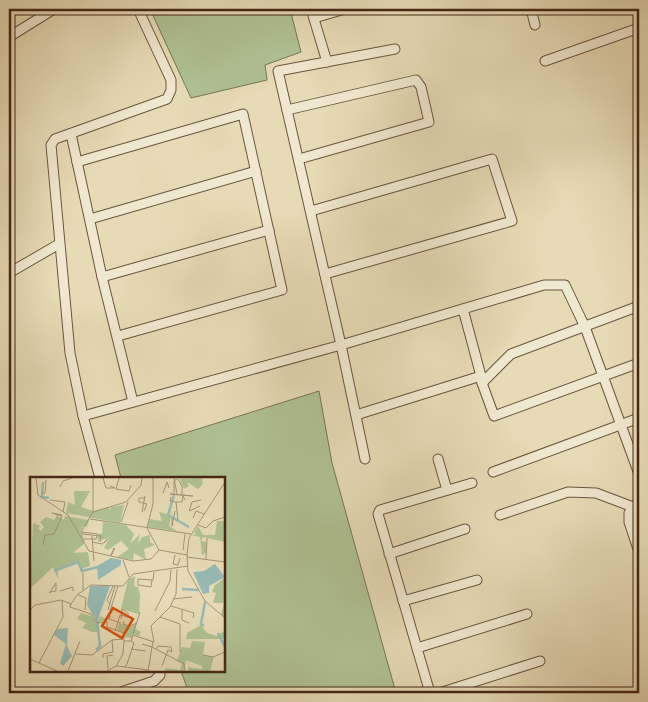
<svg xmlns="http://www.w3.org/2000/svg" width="648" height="702" font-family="'Gentium Book Plus',serif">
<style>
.green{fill:#afc193;stroke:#7a7454}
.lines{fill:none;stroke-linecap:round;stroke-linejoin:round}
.minor-casing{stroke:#6c543e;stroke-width:11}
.minor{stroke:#efe8d0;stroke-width:9}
.inset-river{fill:none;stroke:#97bab4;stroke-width:2.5}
.inset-road{fill:none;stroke:#a59376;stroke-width:1}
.view{fill:#cf520e;fill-opacity:0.15;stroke:#cf520e;stroke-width:2.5}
.inset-edge{fill:none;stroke:#442716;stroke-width:2.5}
</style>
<rect width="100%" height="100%" fill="#e6dbb6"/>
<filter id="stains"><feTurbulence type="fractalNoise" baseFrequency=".004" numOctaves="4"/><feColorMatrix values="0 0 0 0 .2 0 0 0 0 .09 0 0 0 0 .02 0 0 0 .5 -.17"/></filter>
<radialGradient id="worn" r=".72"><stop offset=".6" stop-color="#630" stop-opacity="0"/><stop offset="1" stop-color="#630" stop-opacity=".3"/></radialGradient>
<g class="green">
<path d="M150,9H290L301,52L265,65L267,80L191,98Z"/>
<path d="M319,391L332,463L396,693H189L181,671H224V478H121L115,455Z"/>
</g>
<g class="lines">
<defs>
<g id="minor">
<path d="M311,9L327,62"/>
<path d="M531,9L535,25"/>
<path d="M314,18L345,9"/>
<path d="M9,37L54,9"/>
<path d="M545,61L639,28"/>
<path d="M287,110L416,80L421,87L429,122L299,159"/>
<path d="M71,134L102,277L133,402"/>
<path d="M77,162L243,114L282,290L118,336"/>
<path d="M311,211L492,159L512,221L325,274"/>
<path d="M90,219L256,171"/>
<path d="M9,273L59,244"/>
<path d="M102,277L269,230"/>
<path d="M463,309L481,376"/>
<path d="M482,383L511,354L639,306"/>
<path d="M356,415L481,376L482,383L494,416L639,363"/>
<path d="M83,416L341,345L278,71L395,49"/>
<path d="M365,459L341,345L544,285H565L585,327L639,474"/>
<path d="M438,459L447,490"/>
<path d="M493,472L639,418"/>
<path d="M100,478L83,416L70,353L51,145L55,139L167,99L171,90V80L138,9"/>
<path d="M639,501L629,513V522L639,552"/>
<path d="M500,515L568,492L596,493L633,507"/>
<path d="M389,554L465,529"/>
<path d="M403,601L477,580"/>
<path d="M417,648L527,614"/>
<path d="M118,693L154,681L160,675V671"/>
<path d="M430,693L378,514L380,510L472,483"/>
<path d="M439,693L540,661"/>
</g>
</defs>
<use href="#minor" class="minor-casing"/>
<use href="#minor" class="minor"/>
</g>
<g transform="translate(30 477)">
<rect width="195" height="195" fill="#e6dbb6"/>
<path d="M172,1L173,7L168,12L157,5L159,9L154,12L150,2ZM44,14H60L51,30L63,34L79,30L80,34L81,30L94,28L90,46L36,36L38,25L45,28ZM142,33L139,49L147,54L118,50L119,42L132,44L129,35L140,38ZM27,38L34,43L35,39L59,43L57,50L53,49L51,53L55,66L43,76L58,75L60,89L51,92L48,86L28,93V102L23,90L0,112L3,46L11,49L8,51L11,54L14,50L10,45L16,40L24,43ZM187,44H195V65L173,60L171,64L176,65V76L172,78L170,60L161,58L167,57L164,56L168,49L173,58H185ZM73,45L96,48L104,57L100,67L110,57L108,67L112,60L120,58V65L125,68L114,72L116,83L104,76L103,83L87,80L99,72L91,64L78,73L74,71L79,61L68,64L67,56L72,57ZM105,99L104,109L108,110L110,118L109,137L91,132L98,103ZM195,101V135L194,140L191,137L194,126H183L186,116L182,115L185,108ZM51,136L61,139L67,146L70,139L79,143L69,145V155H62L52,151L56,146L47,142ZM89,146L100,150L106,147L105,152L111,155L109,159L103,157L102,161L95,160L96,156L87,153ZM171,148L177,156L186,159L195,154V162H156L157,156ZM162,164L175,165L173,178L184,180L180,194H158V190L172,192V189L156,183L154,194H134L136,191L150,193L152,186L147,184L152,170L160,171Z" fill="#afc193"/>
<path d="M81,81L91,83V88L68,103L67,89ZM185,87L195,100L179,109V116L173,117L163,95L174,94ZM60,109H80L67,145L57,128ZM38,151L37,169L42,179L33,189L30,186L36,167L24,158L27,152Z" fill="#97bab4"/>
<path class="inset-river" d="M13,5L12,20L19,21M144,18L138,38L159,50M24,94L48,85L52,94L68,90M152,112L168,113M174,149L171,147L175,125M188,156L195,170M66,173L70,169L67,143"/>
<path class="inset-road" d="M6,1L8,18L38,38L59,74L103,84L121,82L129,73L157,78M73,1L76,11H85L80,9M89,1L86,12L99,14L101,8M123,1V27L117,51L129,73M144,1L147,17M148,2L152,9V17M195,5L159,61L157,78L158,94L175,124L195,141M30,10L33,4L42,1M12,16H15L16,3M133,16L137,5L139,11M144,17V4L147,2M163,19L140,17L163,19M141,20L140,24L146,25H152L153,19L155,23M114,21H109V25L117,27L114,34M20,23L35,25L33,35M146,25L148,43M170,29L159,34L162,25L171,23M63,35L96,25L111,8L112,1M112,35L115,19M32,39L22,36L32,38M163,41L166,34L174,37M60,42L161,57M142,42V49L145,34M91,45L98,25M168,48L176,51L183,44L195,40M51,55L67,57M51,55L63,35V1M52,57L71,59L70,65M62,59L64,84M54,62H66L67,59M62,65L72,67L78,62L74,66M13,68L15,58L24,57L32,39M153,73L155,57M145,78L143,87L148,88L150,81M81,79V78L83,76V74L85,72L84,71L81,78M157,80L195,85M176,82L177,61M93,83L99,100M53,96V113M122,103L121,110L108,108V102L123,103L124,95M30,114L43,110V114M19,116L20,115L26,114V106L20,115M48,118L56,121L55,133M143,122L162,120M41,127L40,130L61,137L67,146L77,145V150L94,156V164M80,127L77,123L83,109M141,129L164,136L163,141M152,132V143L159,146M0,133L5,128L31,123L41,127L47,118L61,108L93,109L103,97L158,89M78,133L85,109M80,134L88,109M125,134L140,104L141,93M80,139L79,142L88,145L85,154M130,140L150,147V175M91,142L92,132L99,137M94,144L93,147L100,149L107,146M91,146L88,145L90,138L102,141M103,157L110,135M123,165L122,170L154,187L155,194M112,167L122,170L118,194M101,172L116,174M126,172L128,169L141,170L142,175M46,177L62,178L82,163L93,162M173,178L183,180L195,175M73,181V177L83,175L82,163M0,182L27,194M9,186L33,140L32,123M86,189L95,190L97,187L104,166L101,164M132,189L138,173L142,175M95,190L118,193M78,192L77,179L83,178M38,194L50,164M77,194L86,189L93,177L94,164H101L103,158L124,165L121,149L140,130L146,117L147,92"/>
<path class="view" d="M83,131L103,142L92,161L72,149Z"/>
<rect width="195" height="195" class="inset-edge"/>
</g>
<rect width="648" height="702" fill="none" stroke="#e6dbb6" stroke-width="30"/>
<rect x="10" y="10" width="628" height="682" fill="none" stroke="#442716" stroke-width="2.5"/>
<rect x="15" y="15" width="618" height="672" fill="none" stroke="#442716"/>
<rect width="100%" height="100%" filter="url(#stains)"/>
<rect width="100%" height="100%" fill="url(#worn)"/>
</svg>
